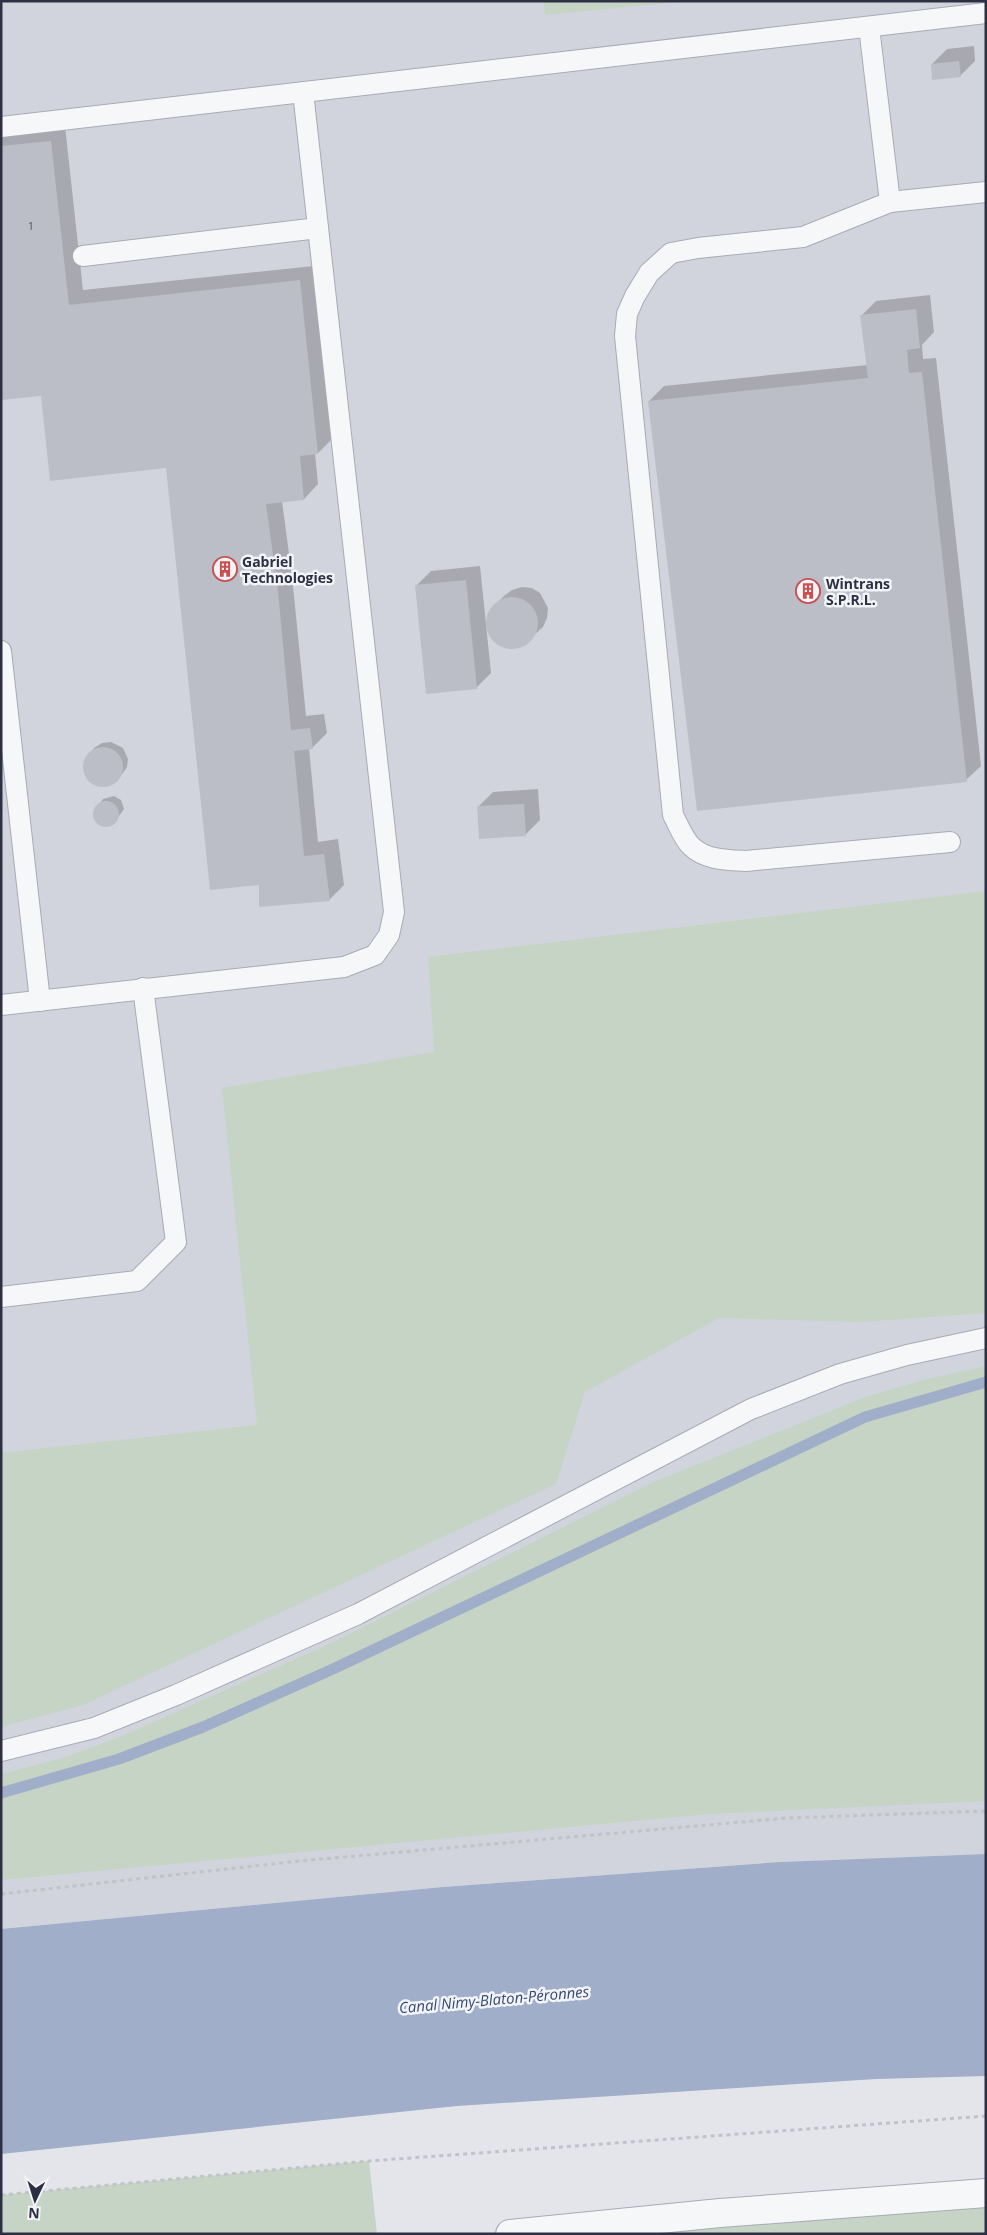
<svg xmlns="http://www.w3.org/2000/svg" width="987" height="2235" font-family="'Open Sans',sans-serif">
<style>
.built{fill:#d2d4dd}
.green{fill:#c6d4c5}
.water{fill:#a0aec9}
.shadow{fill:#0003}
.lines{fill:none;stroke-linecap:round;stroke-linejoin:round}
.stream{stroke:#a0aec9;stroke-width:11}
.building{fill:#bbbec7}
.service-casing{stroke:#a8abb5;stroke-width:22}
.minor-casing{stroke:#a8abb5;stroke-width:30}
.path{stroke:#c1c3c9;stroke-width:3;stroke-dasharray:4 4;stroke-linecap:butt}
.service{stroke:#f6f7f9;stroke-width:20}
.minor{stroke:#f6f7f9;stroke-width:28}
.labels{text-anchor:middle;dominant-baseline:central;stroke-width:5;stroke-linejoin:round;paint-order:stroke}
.number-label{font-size:11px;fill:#505463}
.poi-label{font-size:14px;font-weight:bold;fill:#2c3042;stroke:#f3f4f8;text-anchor:start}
.water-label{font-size:15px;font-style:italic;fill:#374975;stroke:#f3f4f8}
</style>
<rect width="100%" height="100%" fill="#e3e5eb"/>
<path class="built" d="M1,1H986V1854L780,1862L443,1887L1,1929Z"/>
<g class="green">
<path d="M544,1H690L545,15Z"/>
<path d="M986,891V1313L861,1322L719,1318L585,1392L556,1484L83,1705L1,1727V1453L257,1425L222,1088L434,1052L428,957Z"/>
<path d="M986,1366V1801L710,1814L1,1880V1774L66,1757L122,1736L331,1643L651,1483L865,1397L923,1380Z"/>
<path d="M369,2161L377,2234H1V2195Z"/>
<path d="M986,2193V2234H510Z"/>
</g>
<path class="water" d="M986,1854V2076L876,2079L457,2106L1,2154V1929L443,1887L780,1862Z"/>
<g class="shadow">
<path d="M974,46L975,61L960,76L932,64L947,49Z"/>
<path d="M65,126L83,290L314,266L333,438L318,453H315L318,484L304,499L282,501L292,576L306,716L324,714L327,733L312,748H309L318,842L338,839L344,885L329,900L260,884L167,467L42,394L1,399V133Z"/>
<path d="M930,295L934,332L922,345L923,359L936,358L981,766L966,780L649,401L664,386L867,365L861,316L876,301Z"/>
<path d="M480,566L491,673L476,688L416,586L431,571Z"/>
<path d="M522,587L532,588L540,593L548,608L547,618L543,627L524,644L514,647L504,646L496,641L488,626V616L493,607L504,596L512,590Z"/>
<path d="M111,742L123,748L128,759L127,767L118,780L111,785L101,786L89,781L84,770V762L94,748L102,743Z"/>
<path d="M538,789L540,820L525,835L478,807L493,792Z"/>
<path d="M114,796L121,800L124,809L114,823L104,826L96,821L93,813L103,799Z"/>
</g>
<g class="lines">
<path class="stream" d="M1,1793L119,1759L203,1727L333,1669L865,1417L986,1382"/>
</g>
<g class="building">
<path d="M959,61L961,77L932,80L931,64Z"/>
<path d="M51,141L69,305L300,280L318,454L300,456L304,500L266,504L278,591L291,730L310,728L313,749L294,751L304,856L324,854L330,901L259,907V885L210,890L166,468L50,481L41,396L1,400V146Z"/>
<path d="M916,309L920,348L907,350L909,373L922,372L967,782L697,811L648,401L868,378L860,315Z"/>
<path d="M466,580L477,689L426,694L415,585Z"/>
<circle cx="512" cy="623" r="26"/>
<circle cx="103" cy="767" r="20"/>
<circle cx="106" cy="814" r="13"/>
<path d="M524,804L526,836L479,839L477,806Z"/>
</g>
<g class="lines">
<defs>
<g id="service">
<path d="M869,27L890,202L986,192"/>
<path d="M1,127L986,13"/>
<path d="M890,202L803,237L698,248L671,253L649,273L635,296L627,314L625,336L673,815C678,824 683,838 691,846C705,860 727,860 746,861L950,842"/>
<path d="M83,256L318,228"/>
<path d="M1,651L40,1001"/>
<path d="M1,1005L344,967L375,955L389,935L394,912L303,92"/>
<path d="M1,1297L137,1281L176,1242L143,988"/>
<path d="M1,1751L94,1728L176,1695L358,1614L751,1409L840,1374L907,1355L986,1338"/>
</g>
<path id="minor" d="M510,2234L720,2213L986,2193"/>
</defs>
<use href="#service" class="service-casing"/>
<use href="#minor" class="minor-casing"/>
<g class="path">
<path d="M1,1894L299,1861L787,1818L986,1811"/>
<path d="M1,2195L369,2161L986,2116"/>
</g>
<use href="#service" class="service"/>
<use href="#minor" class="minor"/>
</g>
<defs>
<symbol id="building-ring" viewBox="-11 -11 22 22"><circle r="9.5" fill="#f3f4f8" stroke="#c9504f" stroke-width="1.5"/><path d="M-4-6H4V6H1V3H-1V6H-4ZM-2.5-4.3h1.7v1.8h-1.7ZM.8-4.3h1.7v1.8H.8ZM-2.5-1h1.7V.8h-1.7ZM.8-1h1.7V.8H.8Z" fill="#c9504f"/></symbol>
</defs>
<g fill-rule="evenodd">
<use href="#building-ring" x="211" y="555" width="28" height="28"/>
<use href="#building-ring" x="794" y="577" width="28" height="28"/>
</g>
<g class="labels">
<g class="number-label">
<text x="31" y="225">1</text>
</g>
<g class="poi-label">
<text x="242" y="561">Gabriel<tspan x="242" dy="16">Technologies</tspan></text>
<text x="826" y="583">Wintrans<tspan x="826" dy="16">S.P.R.L.</tspan></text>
</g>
<g class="water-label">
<text transform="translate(494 1999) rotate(-5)">Canal Nimy-Blaton-Péronnes</text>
</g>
</g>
<rect width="987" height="2235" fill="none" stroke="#2c3042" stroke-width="5"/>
<g transform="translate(35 2200) rotate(184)" stroke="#f3f4f8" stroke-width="4" paint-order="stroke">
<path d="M0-4L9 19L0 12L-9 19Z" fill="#2c3042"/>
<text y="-8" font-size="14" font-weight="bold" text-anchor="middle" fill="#2c3042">N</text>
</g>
</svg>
